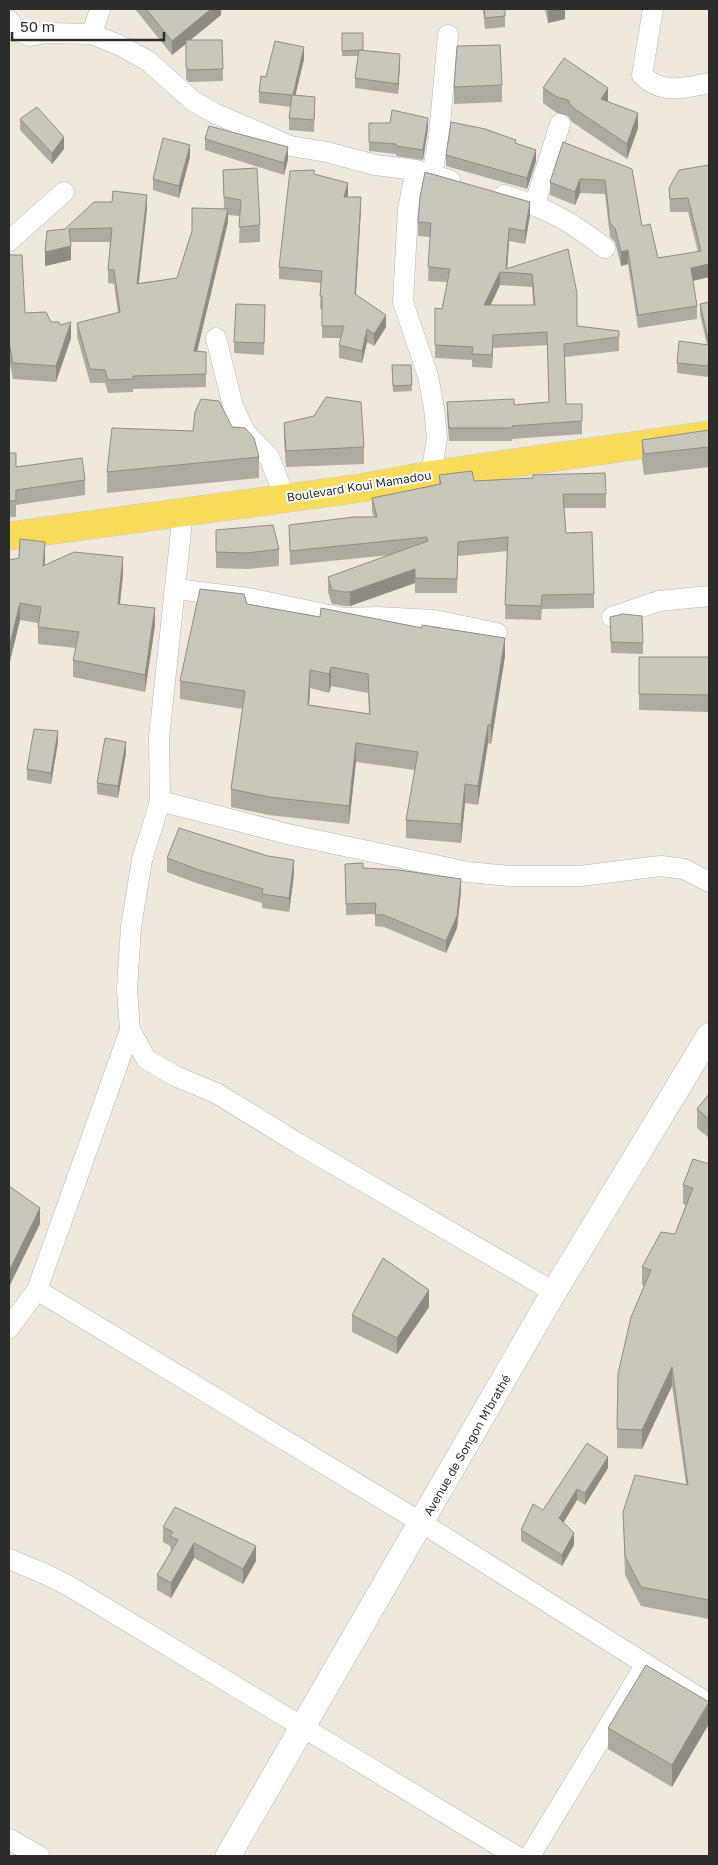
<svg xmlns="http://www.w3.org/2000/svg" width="718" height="1865" font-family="'Golos Text',sans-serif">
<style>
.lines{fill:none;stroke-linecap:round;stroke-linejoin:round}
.minor-casing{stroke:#b2b3c0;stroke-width:21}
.tertiary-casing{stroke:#b2b3c0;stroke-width:26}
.primary-casing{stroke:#c8c8c8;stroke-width:29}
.minor{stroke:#fff;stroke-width:20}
.tertiary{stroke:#fff;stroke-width:25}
.primary{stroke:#f8dc59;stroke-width:28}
.wall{fill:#adaaa2;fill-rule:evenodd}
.shaded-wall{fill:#8d8b84}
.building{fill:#c9c6bc;stroke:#8d8b84;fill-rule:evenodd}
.labels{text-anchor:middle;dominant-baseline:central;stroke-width:4;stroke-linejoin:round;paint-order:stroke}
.street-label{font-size:12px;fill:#2c2c2c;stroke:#fff}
</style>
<rect width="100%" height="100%" fill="#eee8dd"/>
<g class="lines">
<defs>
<g id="minor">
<path d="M653,9L642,75C662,95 684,88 709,83"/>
<path d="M9,20L16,31L30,36L48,33L92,34L121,46L148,61L193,101L214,113L290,146L327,152L375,165L416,170L450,180"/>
<path d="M92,34L100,9"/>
<path d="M416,170L408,209L403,302L428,376L434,408L437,438L431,475"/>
<path d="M432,175L439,136L448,35"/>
<path d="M504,195C547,208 570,221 605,248"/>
<path d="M535,204L560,124"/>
<path d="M9,241L64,192"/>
<path d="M216,338L233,406L245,432L269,457L285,498"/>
<path d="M183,512L159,738L160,801L142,860L131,927L127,989L130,1030L146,1059L175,1076L216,1093L299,1144L554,1292"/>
<path d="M176,589L248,598L343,618L377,617L434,620L497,633"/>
<path d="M612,617L659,601L709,596"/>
<path d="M160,801L292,835L468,872L510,876H580L661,866L684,869L709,882"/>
<path d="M37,1290L422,1523L709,1704"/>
<path d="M9,1328L37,1290L130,1030"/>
<path d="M9,1559L45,1574L69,1586L516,1856"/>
<path d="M9,1839L39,1856"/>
<path d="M530,1856L646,1664"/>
</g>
<path id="tertiary" d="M228,1856L554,1292L709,1036"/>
<path id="primary" d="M9,536L361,488L431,475L709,435"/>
</defs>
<use href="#minor" class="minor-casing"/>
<use href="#tertiary" class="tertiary-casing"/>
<use href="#primary" class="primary-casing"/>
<use href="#minor" class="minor"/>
<use href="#tertiary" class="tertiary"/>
<use href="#primary" class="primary"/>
</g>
<g class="wall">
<path d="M135,9H221V15L190,40H222L223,81L189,82L186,79V44L172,55Z"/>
<path d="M483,9H505V27L485,29Z"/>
<path d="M545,9H565V19L548,23Z"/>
<path d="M342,33L363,50L400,64L398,94L355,88V78L358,56H342Z"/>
<path d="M304,59L295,95L315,97L314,132L289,130V118L291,107L259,103V92L266,77Z"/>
<path d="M502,85V102L454,104V87Z"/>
<path d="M543,88L608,102L638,128L627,159L572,122L568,116L557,113L543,103Z"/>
<path d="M20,119L64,149L52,164L20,130Z"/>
<path d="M369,123L428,128L423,160L396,156V154L369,151Z"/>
<path d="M205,139L288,159L284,175L205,150Z"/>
<path d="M446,155L536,161L527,189L446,166Z"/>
<path d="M190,157L179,198L153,190V179Z"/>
<path d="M709,165V277L693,281L697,306V319L638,328L628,264L621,266L615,242L610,237L605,194L580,193L575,205L550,195V182L632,169L642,226L658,258L698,252L688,212H670L669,188Z"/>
<path d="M223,170L260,225V242L239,243L240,216L228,215V222L197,351L206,374V387L133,389V392L108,393L105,383H90L77,336V323L118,313L114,284L108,283V270L110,242H71V260L45,266L65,229L147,208L139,283L177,278L224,209Z"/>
<path d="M314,174L348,196L347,197L361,209L356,295L386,327L374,346L367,342L362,363L339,358V345L341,338H322V309H320L321,283L279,279V267Z"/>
<path d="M530,215L525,244L509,241L507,269L568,249L577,326L619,331V351L565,357L566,404H582V434L512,439V441H449L447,415V402L514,405L549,402L547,345L493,348L492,368L472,367V360L435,358V308L442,309L447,282L428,281L430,237L418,236V222ZM500,285L532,287L533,305H490Z"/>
<path d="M9,255L25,313L51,322L71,338L56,382L13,379L9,359Z"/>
<path d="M709,302V364L708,377L677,373V363L707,344L700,315V304Z"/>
<path d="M265,316L264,355L234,353V342Z"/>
<path d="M392,365H411L412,391L393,392Z"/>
<path d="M314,416L364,447V464L286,467L284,439V423Z"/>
<path d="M232,427L259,457V478L107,493V472L193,431Z"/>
<path d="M709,430V467L644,475L642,460V440Z"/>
<path d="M9,453L16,467L85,480V495L16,505V517H9Z"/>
<path d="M439,475L474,481L606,494V508H564L566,533L594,594V608L542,609L541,620L505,619L507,551L458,556L457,593H415V583L350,606H344L332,604L328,592V577L390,555L290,565L289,525L374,517L372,512V498L439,484Z"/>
<path d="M216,530L279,549V566L247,569L216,568Z"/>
<path d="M45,558V566L123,574L120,604L155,625L145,692L73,677V660L76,648L38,644V623L20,620L9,665V560Z"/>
<path d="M247,604L505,656L491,744L488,743L478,805L465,803L461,843L406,838V820L415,770L356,762L349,824L269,815L231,807V789L243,709L180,699V681ZM331,686L368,693L369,714L309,705L310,688L329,693Z"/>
<path d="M610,617L643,643V654L611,653Z"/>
<path d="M639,657H709V712L639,710Z"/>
<path d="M58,742L51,784L27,780V769Z"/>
<path d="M126,753L118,798L97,794V783Z"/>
<path d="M268,856L294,874L289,912L262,908V903L199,884L167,872V858Z"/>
<path d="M345,864L461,891L457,928L446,953L384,927L375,926V914L346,915Z"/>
<path d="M709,1095V1138L697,1128V1109Z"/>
<path d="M709,1164V1619L641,1606L625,1575L623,1512L686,1484L672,1386L642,1449L617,1448V1429L644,1286L642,1285V1267L675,1234L686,1205L683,1204V1185Z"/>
<path d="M429,1307L397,1354L352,1332V1315Z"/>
<path d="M608,1468L585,1505L577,1500L563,1523L574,1545L562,1566L521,1541V1530L543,1510Z"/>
<path d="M163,1527L256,1561L243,1584L194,1558L171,1598L157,1590V1575L171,1551L170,1546L163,1542Z"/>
<path d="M709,1702L672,1787L608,1749V1728Z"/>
</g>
<g class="shaded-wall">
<path d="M211,9H221V15L172,55V41Z"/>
<path d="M560,9H565V19L548,23V11Z"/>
<path d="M304,47V59L293,106V95Z"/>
<path d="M400,54V64L398,94V84Z"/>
<path d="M608,88V103L601,99Z"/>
<path d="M638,113V128L627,159V144Z"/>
<path d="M428,118V128L423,160V150Z"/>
<path d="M64,137V149L52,164V153Z"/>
<path d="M190,145V157L179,198V186Z"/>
<path d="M288,147V159L284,175V163Z"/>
<path d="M536,150V161L527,189V178Z"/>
<path d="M580,179V193L575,205V192Z"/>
<path d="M348,183V196L344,209V197Z"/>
<path d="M147,195V208L137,297V284Z"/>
<path d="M361,197V209L355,307V294Z"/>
<path d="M530,202V215L525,244V231Z"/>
<path d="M228,209V222L194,364V351Z"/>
<path d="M509,228V241L507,272H506Z"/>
<path d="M71,246V260L45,266V252Z"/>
<path d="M628,250V264L621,266V252Z"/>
<path d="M709,264V277L691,281V268Z"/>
<path d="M500,272V285L484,319V305Z"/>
<path d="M386,315V327L374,346V334Z"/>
<path d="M71,322V338L56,382V366Z"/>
<path d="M367,329V342L362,363V351Z"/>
<path d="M493,335V348L492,368V355Z"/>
<path d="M709,353V364L708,377V366Z"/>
<path d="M45,542V558L43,583V566Z"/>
<path d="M123,557V574L118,621V604Z"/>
<path d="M415,569V583L350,606V592Z"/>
<path d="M20,603V620L9,665V648Z"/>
<path d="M155,608V625L145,692V675Z"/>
<path d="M505,638V656L491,744V725Z"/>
<path d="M331,667V686L329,693V674Z"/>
<path d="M310,670V688L308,723V705Z"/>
<path d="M488,725V743L478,805V786Z"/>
<path d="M58,731V742L51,784V773Z"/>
<path d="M126,742V753L118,798V786Z"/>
<path d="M356,743V762L349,824V806Z"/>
<path d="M465,784V803L461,843V824Z"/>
<path d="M294,860V874L289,912V898Z"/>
<path d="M461,879V891L457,928L446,953V941Z"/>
<path d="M40,1208V1224L9,1287V1271Z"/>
<path d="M429,1290V1307L397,1354V1338Z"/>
<path d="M672,1367V1386L642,1449V1430Z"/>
<path d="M608,1457V1468L585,1505V1493Z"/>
<path d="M577,1489V1500L559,1530V1518Z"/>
<path d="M574,1533V1545L562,1566V1555Z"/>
<path d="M194,1543V1558L171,1598V1583Z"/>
<path d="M256,1546V1561L243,1584V1569Z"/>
<path d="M709,1703V1724L672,1787V1765Z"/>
</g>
<g class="building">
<path d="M146,9H211L172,41Z"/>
<path d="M484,9H505V16L485,18Z"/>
<path d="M548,9H560L548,11Z"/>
<path d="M342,33H363V50L342,51Z"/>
<path d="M186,40H222L223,69L189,70L186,67Z"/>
<path d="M275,41L304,47L293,95L315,97L314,120L289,118L292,95L259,92L261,76L266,77Z"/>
<path d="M500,45L502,85L454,87L457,46Z"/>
<path d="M359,50L400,54L398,84L355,78Z"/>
<path d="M564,58L608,88L601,99L638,113L627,144L572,107L568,100L557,97L543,88Z"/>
<path d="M37,107L64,137L52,153L20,119Z"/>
<path d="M392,110L428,118L423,150L396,146V144L369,142V123H390Z"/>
<path d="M451,122L485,129L516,140L515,143L536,150L527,178L446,155Z"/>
<path d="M209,126L288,147L284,163L205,139Z"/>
<path d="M163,138L190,145L179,186L153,179Z"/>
<path d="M563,142L632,169L642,226L650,224L658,258L701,251L688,198L670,199L669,188L679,170L709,165V264L691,268L697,306L638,315L628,250L621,252L615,228L610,223L605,180L580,179L575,192L550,182Z"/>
<path d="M257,168L260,225L239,227L241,200L224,197L223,170Z"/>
<path d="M314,170V174L348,183L344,197H361L355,294L386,315L374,334L367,329L362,351L339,345L344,326H322V296H320L322,271L279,267L290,171Z"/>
<path d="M425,172L530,202L525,231L509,228L506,269L568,249L577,293V326L619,331V337L564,344L566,404H582V421L512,426V428H449L447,402L514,399V405L549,402L547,332L493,335L492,355L472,354L473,347L435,345V308L442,309L450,269L428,267L431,223L418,222L420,197ZM500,272L532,274L535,305H484Z"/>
<path d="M113,191L147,195L137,284L177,278L192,231V208L228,209L194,351L206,352V374L133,376V379L108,380L105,370L90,369L77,323L120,312L114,270H108L112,228L69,229L71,246L45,252L47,231L65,229L94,202H112Z"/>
<path d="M9,255H22L25,313L46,312L51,322H59L60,325L71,322L56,366L13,363L9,343Z"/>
<path d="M709,302V344L700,304Z"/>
<path d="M236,304L265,305L264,343L234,342Z"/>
<path d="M679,341L709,345V353L708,366L677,363Z"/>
<path d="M392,365H411L412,385L393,386Z"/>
<path d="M326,397L361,402L364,447L286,451L284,423L314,416Z"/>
<path d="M201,399L219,401L232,427L245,428L254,438L259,457L107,472L112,428L193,431L195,412Z"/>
<path d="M709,430V447L644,454L642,440Z"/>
<path d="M9,453H16V467L82,458L85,480L16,490V501H9Z"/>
<path d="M472,471L474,481L533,478V475L605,473L606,494H563L566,533L592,532L594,594L542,595L541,606L505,605L508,537L458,542L457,579L415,578V569L350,592H344L332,590L328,577L428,541L427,537L290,551L289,525L354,517H377L372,498L441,484L439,475Z"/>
<path d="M273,525L279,549L247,553L216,552V530Z"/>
<path d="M20,539L45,542L43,566L74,552L123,557L118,604L155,608L145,675L73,660L79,632L38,627L41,607L20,603L9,648V560L19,558Z"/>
<path d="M200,589L244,594L247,604L320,617L321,608L422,628V625L505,638L491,725H488L478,786L465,784L461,824L406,820L418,752L356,743L349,806L269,797L231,789L245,691L180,681ZM331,667L368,674L370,714L308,705L310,670L329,674Z"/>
<path d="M623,614L642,616L643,643L611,642L610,617Z"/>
<path d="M639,657H709V695L639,694Z"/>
<path d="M34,729L58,731L51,773L27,769Z"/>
<path d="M105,738L126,742L118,786L97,783Z"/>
<path d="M179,828L268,856L294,860L289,898L262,894L263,889L199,870L167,858Z"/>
<path d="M363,863V868L399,870L461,879L457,916L446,941L384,915H375L376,903L346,904L345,864Z"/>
<path d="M709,1094V1119L697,1109Z"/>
<path d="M693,1159L709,1164V1600L641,1587L625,1556L623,1512L635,1475L688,1485L672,1367L642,1430L617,1429L618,1374L631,1317L651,1270L642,1267L661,1232L675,1234L693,1188L683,1185Z"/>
<path d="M9,1186L40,1208L9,1271Z"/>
<path d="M383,1258L429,1290L397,1338L352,1315Z"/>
<path d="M587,1443L608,1457L585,1493L577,1489L559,1518L574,1533L562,1555L521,1530L533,1504L543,1510Z"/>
<path d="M175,1507L256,1546L243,1569L194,1543L171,1583L157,1575L178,1540L170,1536L173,1532L163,1527Z"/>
<path d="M646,1665L709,1702L672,1765L608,1728Z"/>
</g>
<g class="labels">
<g class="street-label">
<text transform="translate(359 486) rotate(-9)">Boulevard Koui Mamadou</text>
<text transform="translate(467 1445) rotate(-60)">Avenue de Songon M'brathé</text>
</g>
</g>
<rect width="718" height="1865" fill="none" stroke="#2c2c2c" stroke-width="20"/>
<path d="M12 32v8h152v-8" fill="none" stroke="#2c2c2c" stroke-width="2.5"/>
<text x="20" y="32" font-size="15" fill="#2c2c2c" stroke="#ffffff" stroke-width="4" paint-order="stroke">50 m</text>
</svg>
